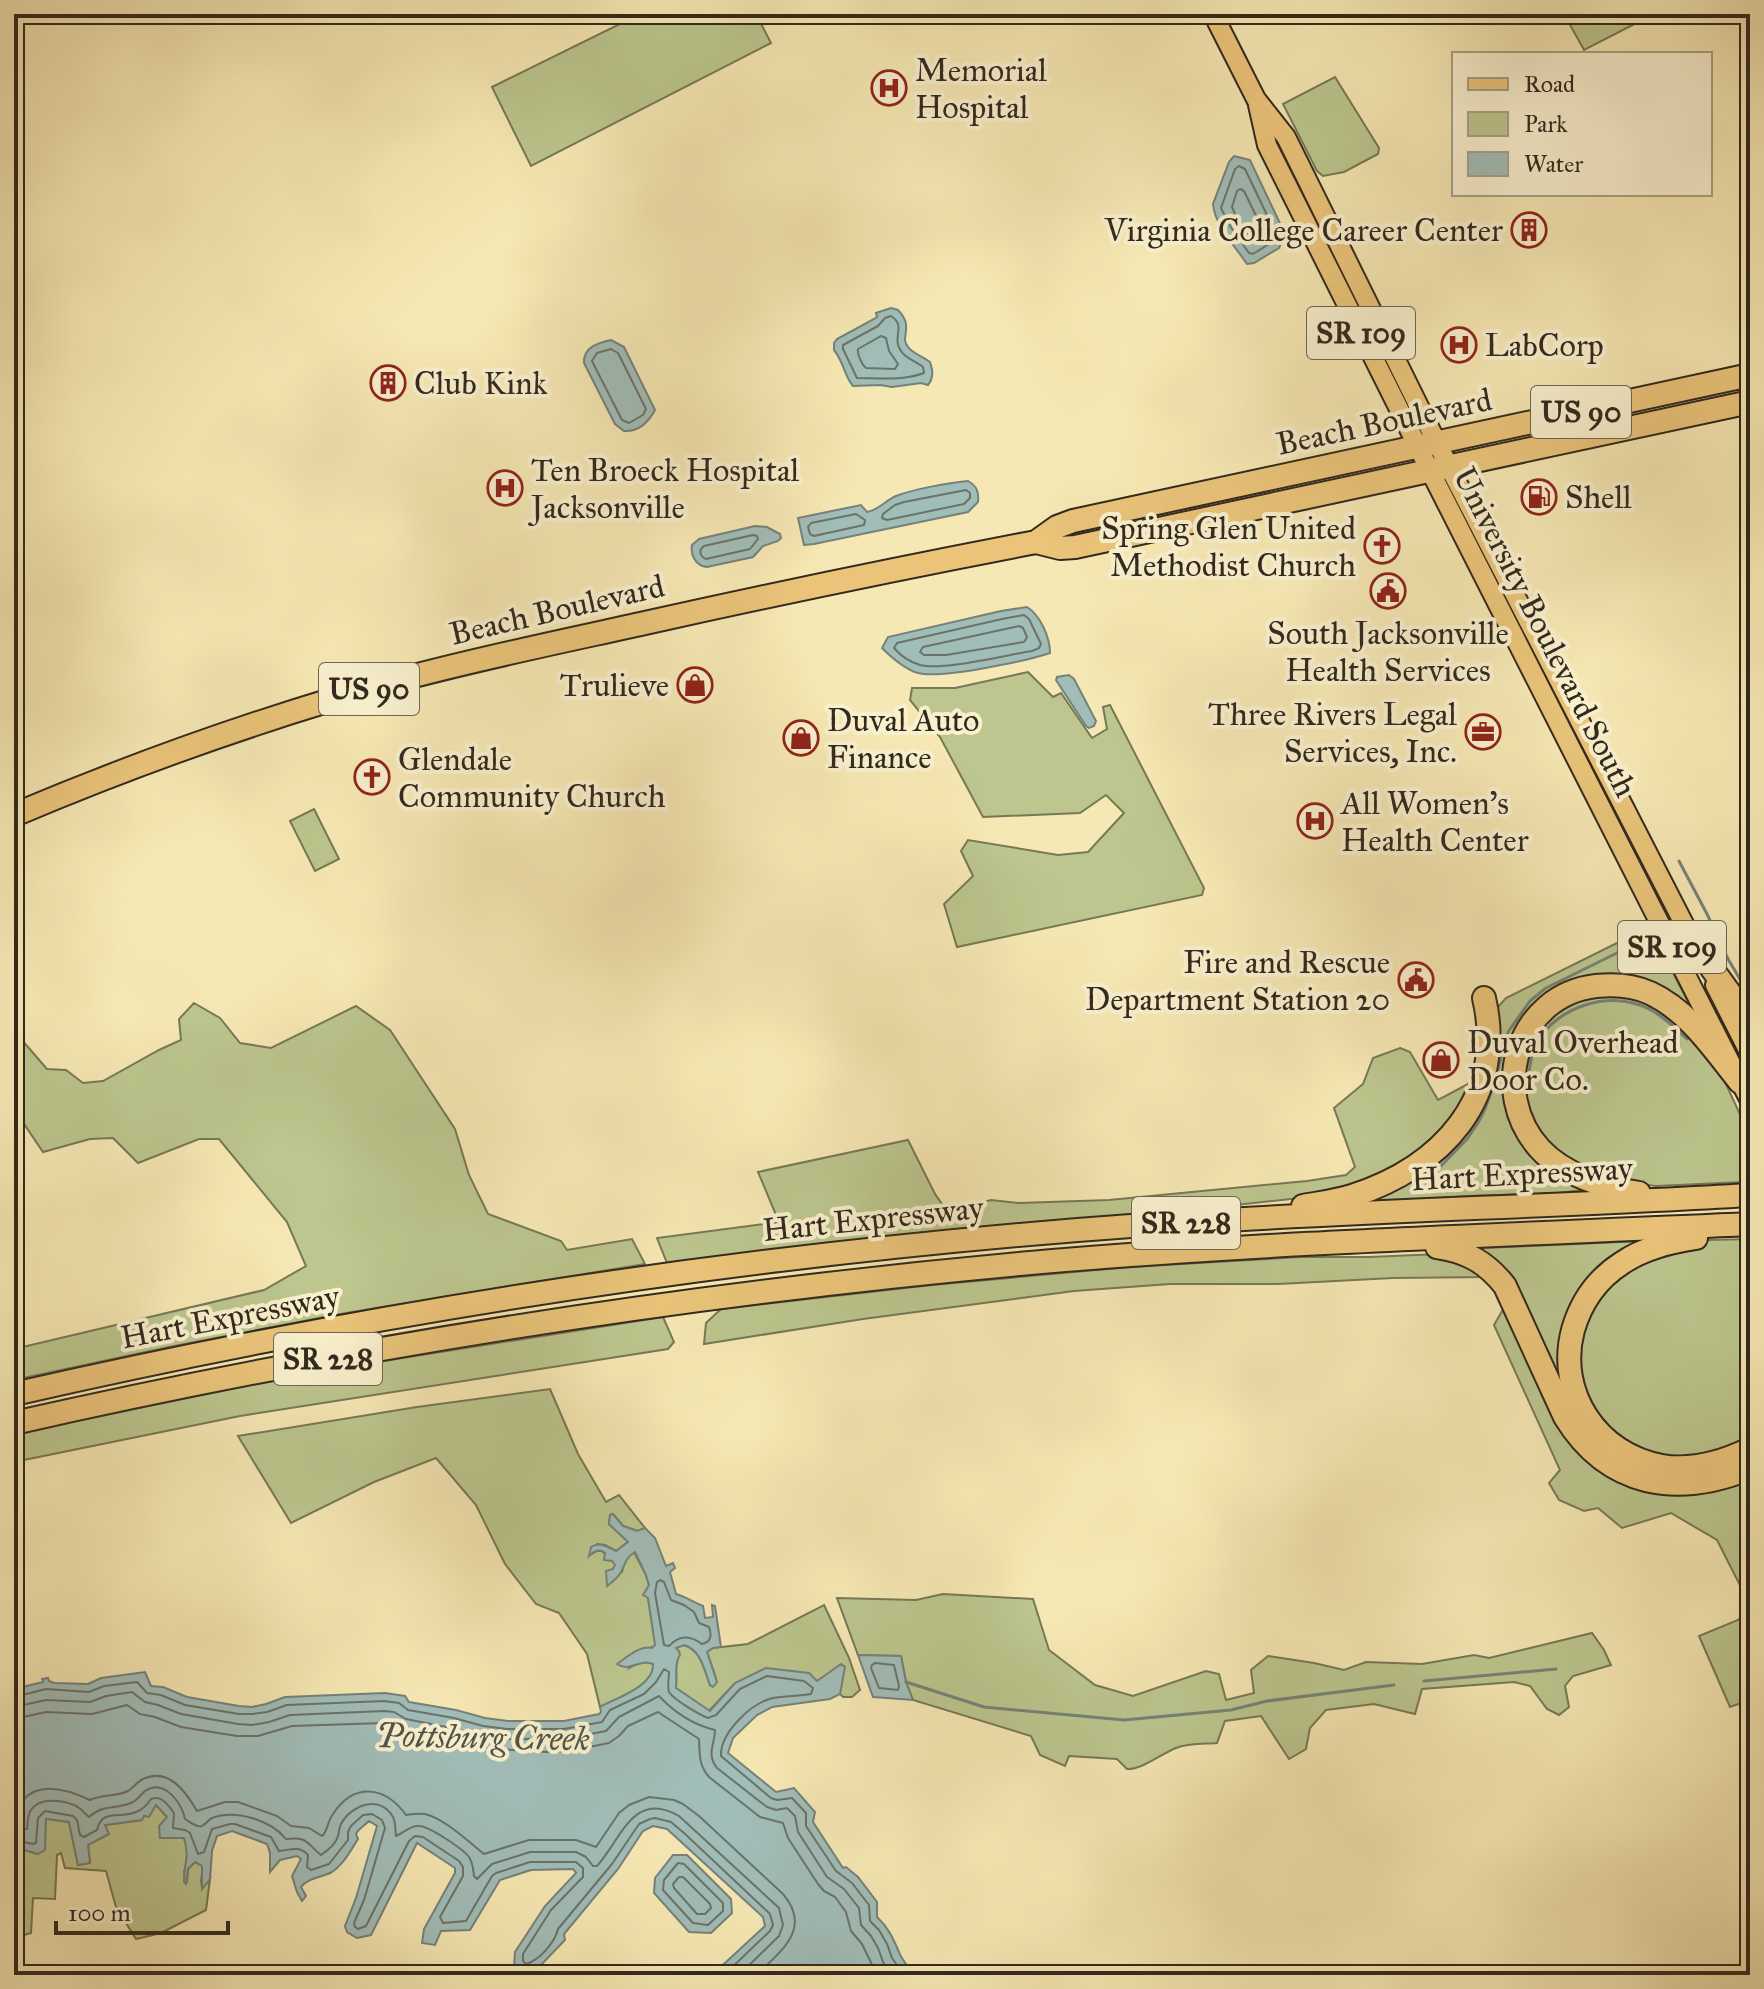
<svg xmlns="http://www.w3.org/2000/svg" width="1764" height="1989" font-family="'IM FELL Great Primer',serif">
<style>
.green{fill:#bcc68e;stroke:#777856;stroke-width:2}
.water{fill:#a1bdb8;stroke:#75827a;stroke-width:2}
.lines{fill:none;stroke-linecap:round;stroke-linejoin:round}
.shore{stroke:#6a736a;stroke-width:2}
.stream{stroke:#75827a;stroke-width:3}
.primary-casing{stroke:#32291d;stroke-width:22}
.highway-casing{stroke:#32291d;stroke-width:26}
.primary{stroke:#ebc47a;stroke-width:18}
.highway{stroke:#ebc47a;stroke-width:22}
.labels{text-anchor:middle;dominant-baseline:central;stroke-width:8;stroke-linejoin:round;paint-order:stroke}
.shield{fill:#f9f0ce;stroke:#6e6552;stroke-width:2}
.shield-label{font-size:30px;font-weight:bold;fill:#32291d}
.poi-label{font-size:32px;fill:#32291d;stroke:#f9f0ce;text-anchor:start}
.street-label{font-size:32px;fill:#32291d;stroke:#f9f0ce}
.water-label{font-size:34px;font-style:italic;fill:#53554c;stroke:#f9f0ce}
</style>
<rect width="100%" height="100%" fill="#f6e8b4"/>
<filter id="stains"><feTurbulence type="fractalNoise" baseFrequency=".0025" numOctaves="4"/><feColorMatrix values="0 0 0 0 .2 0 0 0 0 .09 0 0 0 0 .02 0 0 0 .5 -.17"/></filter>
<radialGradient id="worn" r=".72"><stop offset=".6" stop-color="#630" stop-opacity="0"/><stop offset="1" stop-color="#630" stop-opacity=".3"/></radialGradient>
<g class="green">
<path d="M640,14H756L771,43L531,166L492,87Z"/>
<path d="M1564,14H1654L1584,50Z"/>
<path d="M1335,77L1379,148L1378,154L1344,172L1323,176L1317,171L1283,104Z"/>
<path d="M1028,672L1053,697L1061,693L1092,738L1107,729L1103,707L1110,705L1204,888L1202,895L957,947L944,904L973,876L961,851L968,840L1058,855L1088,852L1124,813L1106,795L1080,813L983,817L940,737L910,700L912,688H955Z"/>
<path d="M314,809L339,859L315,871L290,821Z"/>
<path d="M1638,937H1646L1657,942L1697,1019L1657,990L1550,998L1508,1098L1584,1190L1558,1193L1471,1196L1373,1202L1377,1198L1414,1175L1489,1074L1497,1008L1506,998L1621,941Z"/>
<path d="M1613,989L1661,1006L1719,1069L1750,1136V1174L1743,1182L1656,1186L1617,1181L1552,1153L1520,1096L1530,1036L1555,1008Z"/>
<path d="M194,1003L220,1018L240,1043L271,1048L356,1006L390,1030L455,1129L469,1175L488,1214L561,1241L567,1250L632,1239L645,1264L340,1314L169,1347L14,1380V1349L264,1290L306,1266L287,1222L219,1139H199L138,1163L113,1138L90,1139L43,1152L14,1109V1031L47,1069L66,1070L83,1083L103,1081L159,1050L181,1040L179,1019Z"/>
<path d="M1400,1048L1410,1052L1438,1100L1470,1083L1451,1120L1429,1142L1404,1162L1355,1186L1310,1197L1162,1213L831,1244L667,1263L657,1238L779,1222L758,1172L908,1140L935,1194L947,1211L991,1200L1019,1203L1109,1200L1307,1181L1346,1175L1355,1167L1334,1108L1363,1084L1373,1058Z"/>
<path d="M1750,1239V1443L1727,1454L1660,1460L1607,1433L1576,1378L1578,1335L1605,1283L1670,1247L1708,1240Z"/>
<path d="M1644,1241L1596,1277L1561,1395L1483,1253V1248Z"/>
<path d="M1440,1254L1460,1258L1487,1277L1393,1278L1278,1284H1170L1074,1291L863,1319L704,1344L706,1323L721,1309L932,1285L1130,1267L1301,1257H1369Z"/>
<path d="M1505,1306L1564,1432L1750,1477V1605L1717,1540L1671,1513L1622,1528L1598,1508L1584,1511L1559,1500L1549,1483L1560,1470L1494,1325Z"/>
<path d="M663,1317L674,1342L668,1349L240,1416L14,1462V1434L245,1386L390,1360Z"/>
<path d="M550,1389L578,1454L606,1502L619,1495L645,1528L638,1531L623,1526L613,1514L610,1515L609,1524L629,1541L616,1551L605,1545L597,1544L590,1555L597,1551H602L616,1565L613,1569L622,1572C624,1562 626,1557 634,1552L646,1575L649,1585L648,1598L655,1641V1646C636,1655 640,1643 629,1668C637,1664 644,1660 653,1664C655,1686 617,1698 600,1707L587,1654L559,1613L536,1604L505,1564L476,1505L436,1458L374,1482L291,1523L238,1436L417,1407Z"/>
<path d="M943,1594L1033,1599L1049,1650L1095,1685L1133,1696L1206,1671L1219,1674L1226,1700L1254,1693L1251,1670L1268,1656L1314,1663L1344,1670L1366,1662L1422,1664L1474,1655L1489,1658L1592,1633L1604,1650L1611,1665L1573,1676L1565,1686L1569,1707L1559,1715L1547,1709L1530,1686L1514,1682L1422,1689L1415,1714L1374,1704L1326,1710L1310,1728L1306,1749L1289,1759L1261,1716L1225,1721L1217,1743C1204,1744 1188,1743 1176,1748C1161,1754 1141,1770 1127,1769L1117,1759L1069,1756L1065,1766L1040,1755L1031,1736L913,1700L906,1682L901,1656L858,1655L837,1598L916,1600Z"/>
<path d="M824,1605L849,1658L860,1690L852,1697H843L840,1694L844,1667L817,1681L735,1683L709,1711L676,1688C677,1674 676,1662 675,1648L684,1645C701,1650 704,1669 710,1685L716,1678L707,1652L713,1648L748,1644Z"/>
<path d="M1750,1609V1700L1730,1707L1699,1636L1738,1620Z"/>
<path d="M156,1804L167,1817L160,1837L184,1838L189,1854L184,1872L187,1883L188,1869L195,1862L203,1866L201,1881L202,1888L210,1879L206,1910L161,1933L136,1939L116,1907L106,1871L65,1868L61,1853L57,1855L55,1899L33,1898L31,1933L14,1938L21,1884L14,1874V1847L38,1854L46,1818L69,1822L78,1865L90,1863L88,1845L100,1838L105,1825L142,1820L143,1816Z"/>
</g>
<g class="water">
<path d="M1234,156L1250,160L1285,234L1279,248L1254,263L1247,264C1235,246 1215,226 1213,204L1229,162Z"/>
<path d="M891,308L898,310C915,328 899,336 908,347C912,353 924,357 930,362C933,370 934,378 928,385L921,383L892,387L880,385L853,386C844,376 844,362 834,350V343L837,339L874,319L877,317L876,313Z"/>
<path d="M611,340L624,347L655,410C648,423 639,432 624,431L615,424L584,363C583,347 598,343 611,340Z"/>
<path d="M968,481C977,486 979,492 978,502L968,512L814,544L804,545L798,518L861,505L867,512C879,510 886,500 896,496C914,489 948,483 968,481Z"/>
<path d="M755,526L767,527L780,534L781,538L778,541L763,546L753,557L707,567C696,566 690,555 692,545L699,539Z"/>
<path d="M1027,607C1040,615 1050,637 1050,653C1026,661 942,679 918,673C904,669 892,658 882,648L888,637L1001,611Z"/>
<path d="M1069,675L1074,679L1096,721L1094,726L1089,728L1086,726L1056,680L1057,677Z"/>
<path d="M613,1514L623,1526L637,1531L645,1528L655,1538L666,1566L673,1563L675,1568L670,1572L676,1594C686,1597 693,1602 703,1606L705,1618L713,1617L712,1605L715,1606L721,1647L713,1648L707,1652L717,1682L713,1687L710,1685C704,1669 701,1650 684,1645L676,1648L679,1651L680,1655C674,1663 677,1678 676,1688L710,1711L735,1683L766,1668L809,1673L817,1681L841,1664L845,1667L840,1694L830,1699L772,1707L757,1715L733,1738L728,1753L776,1792L794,1788L815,1812L813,1822L843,1868L846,1867L858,1877L877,1902V1917C888,1927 893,1938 899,1952C902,1960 909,1968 914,1975H712L765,1926L763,1917L667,1829L653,1826L643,1831L618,1869L564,1934L565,1940L540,1966L548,1975H539L532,1971L510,1975L514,1967L515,1952L545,1906L576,1873L573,1869L531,1870L500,1880L470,1930L441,1931L435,1945L422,1943L424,1929L455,1873V1868L417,1843L371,1935L357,1938L347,1932L345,1926L356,1898L377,1826L369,1821C365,1825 358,1829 356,1834L358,1839C351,1850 343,1865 332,1872C321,1878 309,1877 301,1887L306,1896L302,1901L297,1892L292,1876L301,1859L297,1856L280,1860L270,1872V1853L267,1844L232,1831L217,1836L212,1851L210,1879L202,1889V1866L195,1862L188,1869L186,1884L184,1882C184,1862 190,1859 184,1838H160L159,1826L167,1817L156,1805L149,1817L144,1816L142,1820L105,1825L109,1834L88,1845L90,1863L78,1865L69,1822L46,1819L45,1850L38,1854L15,1847L14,1849V1689L43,1682L42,1679L48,1678L49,1681L54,1683L88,1684L101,1678L145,1672L151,1686L163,1687L187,1697L239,1706L252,1707L266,1704L285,1697L385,1693L405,1696L409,1702L456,1710L485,1718L508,1721H564L599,1714L601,1712L600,1707C616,1698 655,1686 653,1664C639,1658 630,1673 617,1664C627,1657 640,1645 652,1648L655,1645L648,1598L643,1595L649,1585L646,1575L635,1552C625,1558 626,1563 621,1572C618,1578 612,1582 607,1586L606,1571L613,1569L615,1565L612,1561L604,1560L605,1553C600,1548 594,1551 589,1556L591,1547C601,1541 607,1547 616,1551L628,1542L609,1524L610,1515Z"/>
<path d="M858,1655L901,1656L906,1682L913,1700L873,1697Z"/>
<path d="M673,1855H687L731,1899L732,1913L711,1933L689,1932L654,1893L655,1878Z"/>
</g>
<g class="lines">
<g class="shore">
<path d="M1239,166L1245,169L1276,234L1272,242L1253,254L1249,253L1230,226L1221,208L1235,169Z"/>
<path d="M1240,189L1244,191L1264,232L1263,236L1256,240C1245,236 1237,219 1232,207L1237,191Z"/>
<path d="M891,316C907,326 891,337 901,351C906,359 916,361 923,367L924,373C903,381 879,378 857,378L843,349V345L878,326L885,318Z"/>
<path d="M881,336L886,338L889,351L898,364L895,369L866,368C862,365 857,354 858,349Z"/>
<path d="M611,349L618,353L646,409L643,415L629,423L622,420L592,361L597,353Z"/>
<path d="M966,490L970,493V498L964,504L887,520L882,518L883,514L895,505L904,502Z"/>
<path d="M856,514L865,520L864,525L814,536L810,534L808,527L811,523Z"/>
<path d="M753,535L757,536L758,539L750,549L706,559C702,558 699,553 701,549L704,546Z"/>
<path d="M1024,615L1029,619L1041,644L1039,648L1032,651C1006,655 942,671 920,665C910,662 900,655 894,648L897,643L1002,619Z"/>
<path d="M1019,626L1023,628L1027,637L1024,642L946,655H924L920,652L923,647Z"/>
<path d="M660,1580L664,1582L671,1600L684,1605L694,1612L699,1623L709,1627C712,1636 711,1642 702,1644C690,1635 679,1635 669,1646L664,1645L655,1593L657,1582Z"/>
<path d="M875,1663L894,1665L899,1686L898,1690L879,1688L871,1668L872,1665Z"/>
<path d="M14,1697L46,1689L89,1692L104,1686L137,1682L147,1693L161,1695L185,1705L239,1714H253L267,1712L287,1705L384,1701L399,1703L408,1710L454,1718L483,1726L507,1729H564L602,1722L610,1710L644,1694L656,1682L664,1669L669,1672C669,1678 667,1687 669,1692C674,1700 700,1715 708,1718L716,1715L740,1689L767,1676L804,1681L813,1688L811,1694C799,1696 785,1696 773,1698C751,1703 720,1733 721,1756L771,1798L777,1800L792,1798L806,1813V1826L836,1871L852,1883L869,1905L870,1921L879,1930L887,1944L892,1958L904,1975"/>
<path d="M14,1707L46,1700L90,1702L106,1696L132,1692L145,1702L158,1705L181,1714L238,1724L252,1725L269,1722L290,1715L384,1711L394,1712L406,1719L451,1728L482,1736L508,1739H564L606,1731L619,1717L659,1696C674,1712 694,1725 715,1730C715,1744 706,1754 717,1768L767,1807L776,1810L787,1808L795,1816L798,1832L827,1877L844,1889L859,1908L861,1925L871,1936L878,1948L883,1962L892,1975"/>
<path d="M14,1719L46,1712L92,1714L127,1705L140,1714L155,1717L181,1727L237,1736H258L292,1726L383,1723L403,1731L449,1739L480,1748L547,1752L569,1751L609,1743L619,1736L628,1726L658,1712L699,1739C700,1754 698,1764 709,1777L760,1817L783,1823L788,1838L818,1884L824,1891L835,1897L846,1912L851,1931L862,1944L877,1975"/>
<path d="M14,1817C17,1812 19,1805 23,1800C40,1780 71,1791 90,1800C102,1794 117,1797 128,1791C133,1788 137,1782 143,1779C169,1767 186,1792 197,1811L225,1802H238L277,1816L291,1826L309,1828L322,1836C328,1831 327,1822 333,1814C354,1782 385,1786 406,1815C412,1814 419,1813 425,1814C445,1819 469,1842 484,1854L529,1840H576L596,1847L619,1813L629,1805L649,1797L674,1800L683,1804L699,1816L783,1894C813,1929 780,1952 756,1975"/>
<path d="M14,1829H27C28,1823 27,1816 31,1810C39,1797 61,1800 74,1805C80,1807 84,1813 89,1817C106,1803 113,1810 131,1803C137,1801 140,1795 145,1791C164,1778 182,1803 185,1819C190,1822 197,1828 202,1826C206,1824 208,1820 212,1818C235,1809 271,1820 286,1839C308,1836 307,1844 321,1855C327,1851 336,1844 338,1836C339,1832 339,1828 341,1824C351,1805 380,1794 393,1817C396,1823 395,1830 396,1836C404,1833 410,1825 419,1826C429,1826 463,1849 469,1857C473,1863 473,1869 474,1876L477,1879L492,1864L530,1852H576L586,1857L593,1866H597C621,1840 633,1789 679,1816L779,1908L783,1925L779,1936L739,1975"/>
<path d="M14,1840L33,1844L36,1843L38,1818L45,1811L73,1816L77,1820L80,1835L84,1837L97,1830C102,1808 120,1819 136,1812C142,1810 147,1805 151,1799C162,1795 168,1805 174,1813L173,1828L185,1830L190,1833L198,1854L204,1852L212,1829L230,1824H235L271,1837L279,1851C291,1850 299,1845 308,1855L307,1867L311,1870L329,1864L348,1840V1832L351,1826L363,1815L372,1814L382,1820L385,1828L364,1900L354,1923L355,1927L358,1929L366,1926L409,1841L415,1836L423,1837L459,1861L463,1867V1876L440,1917L443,1923L466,1921L492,1876L496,1873L530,1862H576L583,1868V1877L551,1910L523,1954V1961L526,1964C540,1960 555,1942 558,1929L612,1864L639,1824L650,1819L655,1818L671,1822L684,1833L770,1914L773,1925L770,1931L724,1975"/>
<path d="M678,1863L684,1864L723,1903V1911L708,1925L693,1923L663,1890L664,1880Z"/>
<path d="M679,1877H683L710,1904L711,1908L705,1914H697L674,1888L673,1884Z"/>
</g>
<g class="stream">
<path d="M1679,861L1707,914L1728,959L1750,996"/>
<path d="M1528,1078C1530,1066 1531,1052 1537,1042C1558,1006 1610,990 1647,1008C1662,1015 1675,1028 1687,1039"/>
<path d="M1420,1181L1440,1167L1467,1139L1478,1123L1485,1109L1494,1084L1508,1032L1530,1001L1546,988L1619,952L1645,944"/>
<path d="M1424,1681L1556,1669"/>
<path d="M906,1682L984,1707L1124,1720L1231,1710L1267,1701L1394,1685"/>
</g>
<defs>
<g id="primary">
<path d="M1213,14L1256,99L1286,137L1437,443L1700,955"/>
<path d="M1258,105L1267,145L1418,447L1750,1101"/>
<path d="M1715,985L1750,1054"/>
</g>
<g id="highway">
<path d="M1036,542L1060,548L1075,547L1750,402"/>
<path d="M14,815C144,760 278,713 414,676C490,656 568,640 645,623C775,594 905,567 1036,542L1057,527L1073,521L1750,375"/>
<path d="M1694,944L1750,1021"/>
<path d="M1639,1193C1605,1188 1564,1175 1540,1149C1488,1092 1517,995 1596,986C1615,984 1633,985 1650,993C1689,1011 1714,1050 1740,1082"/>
<path d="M1303,1206C1319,1203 1336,1201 1352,1196C1442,1167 1507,1097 1484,998"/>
<path d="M1696,1238C1670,1242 1644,1248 1622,1263C1597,1279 1581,1302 1573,1330C1556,1393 1598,1455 1662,1466C1693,1471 1723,1462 1750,1449"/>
<path d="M1437,1247C1467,1251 1487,1263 1505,1286L1565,1417C1608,1487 1677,1498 1750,1468"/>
<path d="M14,1394C385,1309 764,1252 1144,1225C1346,1211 1548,1207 1750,1195"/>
<path d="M14,1423C348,1347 688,1294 1030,1263C1269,1242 1510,1235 1750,1224"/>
</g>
</defs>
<use href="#primary" class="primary-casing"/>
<use href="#highway" class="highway-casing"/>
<use href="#primary" class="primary"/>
<use href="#highway" class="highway"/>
</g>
<defs>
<symbol id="hospital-ring" viewBox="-11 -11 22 22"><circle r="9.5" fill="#f9f0ce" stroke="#8f2418" stroke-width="1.5"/><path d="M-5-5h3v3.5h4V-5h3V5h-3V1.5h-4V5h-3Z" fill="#8f2418"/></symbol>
<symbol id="building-ring" viewBox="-11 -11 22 22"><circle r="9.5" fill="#f9f0ce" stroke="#8f2418" stroke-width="1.5"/><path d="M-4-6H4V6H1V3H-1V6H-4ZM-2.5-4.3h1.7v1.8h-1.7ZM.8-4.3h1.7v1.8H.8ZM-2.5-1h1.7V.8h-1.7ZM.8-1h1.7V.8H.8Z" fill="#8f2418"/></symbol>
<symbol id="fuel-ring" viewBox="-11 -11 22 22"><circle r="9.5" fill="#f9f0ce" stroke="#8f2418" stroke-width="1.5"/><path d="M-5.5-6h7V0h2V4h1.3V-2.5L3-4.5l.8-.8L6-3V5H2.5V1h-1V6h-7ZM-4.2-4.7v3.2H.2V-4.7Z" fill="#8f2418"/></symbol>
<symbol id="church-ring" viewBox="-11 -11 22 22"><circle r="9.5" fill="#f9f0ce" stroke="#8f2418" stroke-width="1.5"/><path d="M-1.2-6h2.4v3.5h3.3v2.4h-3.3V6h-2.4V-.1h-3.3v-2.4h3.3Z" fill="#8f2418"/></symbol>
<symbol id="civic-ring" viewBox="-11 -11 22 22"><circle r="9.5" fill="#f9f0ce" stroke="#8f2418" stroke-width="1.5"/><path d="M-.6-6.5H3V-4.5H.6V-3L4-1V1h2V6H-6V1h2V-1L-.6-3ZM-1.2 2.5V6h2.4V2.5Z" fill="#8f2418"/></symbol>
<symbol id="shop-ring" viewBox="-11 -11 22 22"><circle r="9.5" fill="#f9f0ce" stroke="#8f2418" stroke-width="1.5"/><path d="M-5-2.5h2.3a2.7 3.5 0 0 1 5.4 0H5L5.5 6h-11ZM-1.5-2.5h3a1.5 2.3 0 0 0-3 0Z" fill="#8f2418"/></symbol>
<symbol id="office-ring" viewBox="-11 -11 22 22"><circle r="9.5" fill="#f9f0ce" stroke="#8f2418" stroke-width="1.5"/><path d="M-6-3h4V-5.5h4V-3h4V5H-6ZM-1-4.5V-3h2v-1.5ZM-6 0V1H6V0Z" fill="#8f2418"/></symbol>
</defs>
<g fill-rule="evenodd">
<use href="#hospital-ring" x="869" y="68" width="40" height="40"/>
<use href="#building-ring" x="1509" y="210" width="40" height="40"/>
<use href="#hospital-ring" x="1439" y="325" width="40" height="40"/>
<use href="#building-ring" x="368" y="363" width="40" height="40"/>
<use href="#hospital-ring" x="485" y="468" width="40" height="40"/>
<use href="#fuel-ring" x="1519" y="477" width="40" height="40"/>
<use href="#church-ring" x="1362" y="526" width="40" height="40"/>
<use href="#civic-ring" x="1368" y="571" width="40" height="40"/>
<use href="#shop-ring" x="675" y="665" width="40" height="40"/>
<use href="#office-ring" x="1463" y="712" width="40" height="40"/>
<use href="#shop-ring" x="781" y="718" width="40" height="40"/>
<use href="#church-ring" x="352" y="757" width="40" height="40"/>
<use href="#hospital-ring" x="1295" y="801" width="40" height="40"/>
<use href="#civic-ring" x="1396" y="960" width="40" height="40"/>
<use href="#shop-ring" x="1421" y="1040" width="40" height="40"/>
</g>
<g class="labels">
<g class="shield">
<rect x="1307" y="307" width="108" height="52" rx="6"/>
<rect x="1531" y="386" width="100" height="52" rx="6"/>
<rect x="319" y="663" width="100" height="52" rx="6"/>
<rect x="1618" y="921" width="108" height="52" rx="6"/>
<rect x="1132" y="1197" width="108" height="52" rx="6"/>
<rect x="274" y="1333" width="108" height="52" rx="6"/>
</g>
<g class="shield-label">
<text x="1361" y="333">SR 109</text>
<text x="1581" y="412">US 90</text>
<text x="369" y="689">US 90</text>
<text x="1672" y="947">SR 109</text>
<text x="1186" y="1223">SR 228</text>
<text x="328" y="1359">SR 228</text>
</g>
<g class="poi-label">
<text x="915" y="70">Memorial<tspan x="915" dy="37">Hospital</tspan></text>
<text x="1503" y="230" text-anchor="end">Virginia College Career Center</text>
<text x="1485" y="345">LabCorp</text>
<text x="414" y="383">Club Kink</text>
<text x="531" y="470">Ten Broeck Hospital<tspan x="531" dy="37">Jacksonville</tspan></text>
<text x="1565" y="497">Shell</text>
<text x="1356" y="528" text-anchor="end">Spring Glen United<tspan x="1356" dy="37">Methodist Church</tspan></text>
<text x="1388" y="633" text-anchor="middle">South Jacksonville<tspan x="1388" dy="37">Health Services</tspan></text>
<text x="669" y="685" text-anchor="end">Trulieve</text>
<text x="1457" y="714" text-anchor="end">Three Rivers Legal<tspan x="1457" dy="37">Services, Inc.</tspan></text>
<text x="827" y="720">Duval Auto<tspan x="827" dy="37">Finance</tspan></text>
<text x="398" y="759">Glendale<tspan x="398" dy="37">Community Church</tspan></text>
<text x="1341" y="803">All Women's<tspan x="1341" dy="37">Health Center</tspan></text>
<text x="1390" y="962" text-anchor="end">Fire and Rescue<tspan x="1390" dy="37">Department Station 20</tspan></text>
<text x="1467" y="1042">Duval Overhead<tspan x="1467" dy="37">Door Co.</tspan></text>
</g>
<g class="street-label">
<text transform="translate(1384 422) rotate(-12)">Beach Boulevard</text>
<text transform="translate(557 610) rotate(-13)">Beach Boulevard</text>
<text transform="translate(1545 632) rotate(63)">University Boulevard South</text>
<text transform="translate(1522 1174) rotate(-3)">Hart Expressway</text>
<text transform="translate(873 1219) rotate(-6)">Hart Expressway</text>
<text transform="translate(230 1317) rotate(-11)">Hart Expressway</text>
</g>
<g class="water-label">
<text transform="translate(483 1737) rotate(1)">Pottsburg Creek</text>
</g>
</g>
<rect width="1764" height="1989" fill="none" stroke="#f6e8b4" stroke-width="48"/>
<rect x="16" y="16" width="1732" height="1957" fill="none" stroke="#32291d" stroke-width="4"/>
<rect x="24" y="24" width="1716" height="1941" fill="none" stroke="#32291d" stroke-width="2"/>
<rect x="1452" y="52" width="260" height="144" fill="#f9f0ce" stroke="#a9a087" stroke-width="2"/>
<rect x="1468" y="78" width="40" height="12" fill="#ebc47a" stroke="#a9a087" stroke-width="2"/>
<text x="1524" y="92" font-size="24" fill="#32291d">Road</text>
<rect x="1468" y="112" width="40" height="24" fill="#bcc68e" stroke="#a9a087" stroke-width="2"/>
<text x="1524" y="132" font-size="24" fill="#32291d">Park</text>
<rect x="1468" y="152" width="40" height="24" fill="#a1bdb8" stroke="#a9a087" stroke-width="2"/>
<text x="1524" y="172" font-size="24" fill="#32291d">Water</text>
<path d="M56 1921v12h172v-12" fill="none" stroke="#32291d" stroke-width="4"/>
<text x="68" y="1921" font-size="24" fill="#32291d" stroke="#f9f0ce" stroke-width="6" paint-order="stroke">100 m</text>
<rect width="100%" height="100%" filter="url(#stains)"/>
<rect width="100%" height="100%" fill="url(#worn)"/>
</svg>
